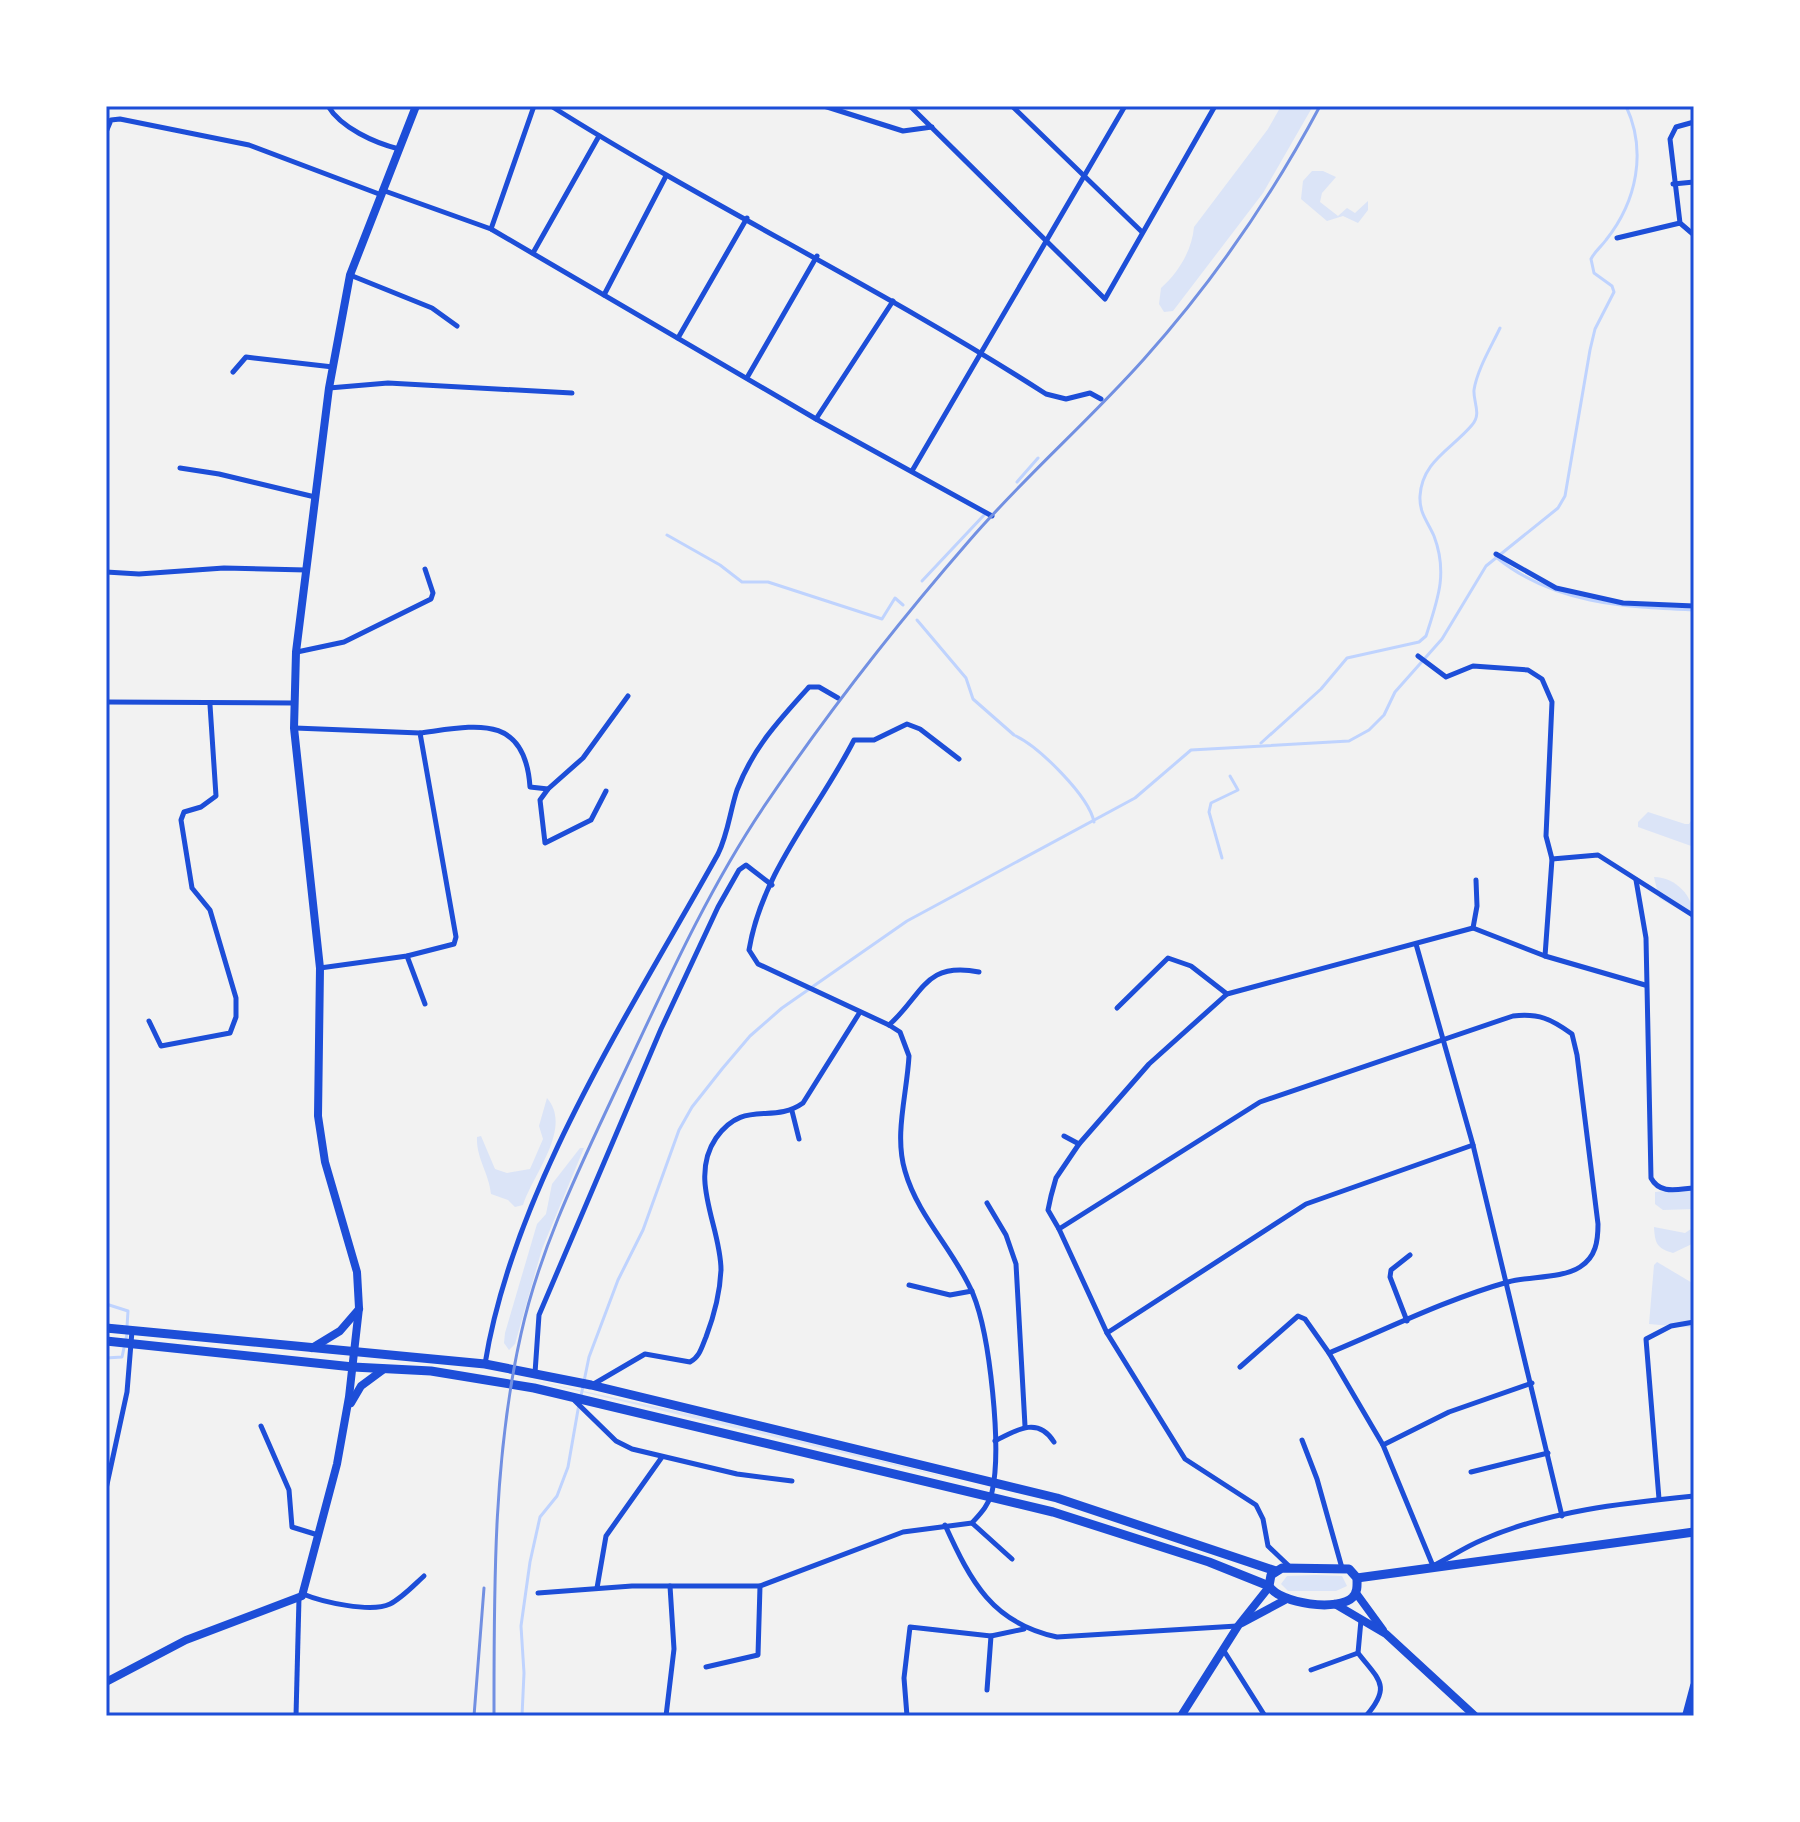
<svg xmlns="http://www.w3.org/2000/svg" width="1800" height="1822" font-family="Arial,sans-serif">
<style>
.green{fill:#dbe4f7}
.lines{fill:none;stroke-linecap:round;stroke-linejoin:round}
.stream{stroke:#bfd3fe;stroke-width:3}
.minor{stroke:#1d4ed8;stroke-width:5}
.secondary{stroke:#1d4ed8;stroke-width:8}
.primary{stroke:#1d4ed8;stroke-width:9}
.rail{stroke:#7290e2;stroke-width:3}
.neatline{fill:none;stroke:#1d4ed8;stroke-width:3}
</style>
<rect width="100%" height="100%" fill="#f2f2f2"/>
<g class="green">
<path d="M1281,106H1313L1263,193L1173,311L1164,312L1159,304L1161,288C1179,272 1192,250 1194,227L1268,129Z"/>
<path d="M1312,171H1323L1336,177L1322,193L1320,202L1338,216L1347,208L1355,213L1368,201V210L1358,223L1343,216L1327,221L1301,199L1303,181Z"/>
<path d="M1648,812L1685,824H1689L1694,816V847L1638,827V822Z"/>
<path d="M1654,877C1676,877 1694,897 1694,918L1659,898Z"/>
<path d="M547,1098C573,1128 533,1174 523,1205L515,1207L508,1200L491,1194C489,1173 476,1158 477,1137L481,1136L495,1169L507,1173L530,1169L543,1139L539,1126Z"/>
<path d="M580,1148H584L542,1249L515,1344L509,1350L504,1343L505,1333L537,1224L546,1214L552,1184Z"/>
<path d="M1694,1188V1209L1663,1210L1655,1204V1192Z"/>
<path d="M1654,1227L1685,1233L1694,1227V1243L1673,1253C1657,1248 1655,1244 1654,1227Z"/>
<path d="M1657,1262L1694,1284V1328L1649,1324L1654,1265Z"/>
<path d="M523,1378L755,1428L969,1483Z"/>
<path d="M1316,1575L1342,1576L1347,1586L1336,1591H1288L1281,1584L1287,1576Z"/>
</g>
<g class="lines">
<g class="stream">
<path d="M1017,482L1038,458"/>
<path d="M667,535L720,565L742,582H768L882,619L895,598L903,605"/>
<path d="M1496,557C1553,604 1624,607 1694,610"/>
<path d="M922,581L985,514"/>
<path d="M917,620L966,678L973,699L1014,735"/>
<path d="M1016,736C1039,747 1089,796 1094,822"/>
<path d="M1261,743L1321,689L1347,658L1419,642L1426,636C1438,599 1448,573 1434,536C1428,522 1419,513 1420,496C1422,461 1452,449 1472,425C1482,414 1473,402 1474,390C1477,370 1491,347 1500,328"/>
<path d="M1222,858L1209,812L1211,803L1238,790L1230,776"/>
<path d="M106,1304L128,1311L127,1327"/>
<path d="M106,1358L122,1357L127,1334"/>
<path d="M581,1396L589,1357L618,1280L643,1230L679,1130L692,1107L722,1069L750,1036L782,1008L907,921L1135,798L1191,750L1349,741L1369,730L1384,715L1395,692L1442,639L1486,566L1558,508L1565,496L1590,350L1595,329L1614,292L1612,286L1594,273L1591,259C1595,251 1601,247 1606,240C1637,201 1647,151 1626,106"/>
<path d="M522,1716L524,1673L521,1626L530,1562L540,1517L557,1496L568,1467L579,1404"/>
</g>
<g class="minor">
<path d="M328,106C341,128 375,143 399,149"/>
<path d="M551,106C713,208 885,290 1046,394L1066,399L1090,393L1101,399"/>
<path d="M824,106L903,131L932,127"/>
<path d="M910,106L1105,299L1215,106"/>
<path d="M1012,106L1142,232"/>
<path d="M1694,122L1676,127L1670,139L1680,223L1694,235"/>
<path d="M106,132L111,120L120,119L249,145L379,194"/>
<path d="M1673,184L1694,182"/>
<path d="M382,190L491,229L816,419L992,516"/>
<path d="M491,229L534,106"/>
<path d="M1617,238L1680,223"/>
<path d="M533,253L599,136"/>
<path d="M350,275L432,308L457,326"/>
<path d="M604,295L666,176"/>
<path d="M678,338L747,218"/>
<path d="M233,372L246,357L333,367"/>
<path d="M748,376L817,256"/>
<path d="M329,388L388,383L572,393"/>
<path d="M816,419L893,301"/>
<path d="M180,468L219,474L315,497"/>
<path d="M912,471L1125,106"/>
<path d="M1496,554L1556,588L1623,603L1694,606"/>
<path d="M106,572L139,574L224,568L306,570"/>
<path d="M297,652L344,642L431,599L433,593L425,569"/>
<path d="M1418,656L1446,677L1473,666L1528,670L1542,679L1552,702L1546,836L1552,859L1545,956"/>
<path d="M106,702L294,703"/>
<path d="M295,728L420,733L456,937L454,944L407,956L320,968"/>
<path d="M420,733C474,726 525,712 530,787L548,789"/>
<path d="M606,791L591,820L545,843L540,800L548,789L583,758L628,696"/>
<path d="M1552,859L1598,855L1694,916"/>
<path d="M1636,880L1646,938L1651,1178C1660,1195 1678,1189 1694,1188"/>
<path d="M1473,928L1477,906L1476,880"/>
<path d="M1416,944L1473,1145L1562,1516"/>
<path d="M407,956L425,1004"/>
<path d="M1117,1008L1168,958L1191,966L1227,994"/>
<path d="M149,1021L161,1046L230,1033L236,1017V998L210,910L192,888L181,820L184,812L201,807L216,796L210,705"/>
<path d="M889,1025C923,995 924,961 979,972"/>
<path d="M792,1111L799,1139"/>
<path d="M1064,1136L1079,1144"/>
<path d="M987,1203L1006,1235L1016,1264L1025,1426"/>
<path d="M1059,1229L1260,1102L1513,1016C1539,1013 1551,1019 1572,1034L1577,1055L1598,1224C1598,1241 1596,1257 1580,1267C1561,1279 1529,1276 1508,1282C1447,1299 1387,1329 1329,1353L1383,1445L1433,1566C1449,1558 1465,1547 1482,1540C1548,1511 1623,1503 1694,1496"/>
<path d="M909,1285L950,1295L972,1291"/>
<path d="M1407,1321L1390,1277L1391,1270L1410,1255"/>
<path d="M1107,1333L1306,1204L1473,1145"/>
<path d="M485,1364C513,1189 633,1007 718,854C728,834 730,811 737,790C753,748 779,720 809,687H819L838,698"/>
<path d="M1240,1367L1298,1316L1305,1319L1329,1353"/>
<path d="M535,1373L539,1315L661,1029L718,907L739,870L746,865L772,885"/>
<path d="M592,1385L645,1354L690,1362C700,1357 702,1346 706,1337C714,1316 720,1292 721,1270C721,1227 688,1179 716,1138C744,1098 772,1125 803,1103L860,1012"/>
<path d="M575,1401L616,1441L632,1449L737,1474L792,1481"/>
<path d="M261,1426L289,1490L292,1527L318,1535"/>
<path d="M1302,1440L1317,1479L1342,1568"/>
<path d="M995,1441C1016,1430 1038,1416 1054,1442"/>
<path d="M1383,1445L1449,1412L1532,1383"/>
<path d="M1471,1472L1548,1453"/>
<path d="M106,1489L127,1392L132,1331"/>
<path d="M1659,1499L1646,1339L1671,1326L1694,1322"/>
<path d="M972,1523L1012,1559"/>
<path d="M945,1525C971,1582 992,1623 1057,1637L1237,1626"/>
<path d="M1290,1567L1268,1546L1263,1519L1256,1505L1185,1459L1107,1333L1059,1229L1048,1210L1051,1196L1056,1178L1079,1144L1149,1064L1227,994L1473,928L1545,956L1645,985"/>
<path d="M597,1588L606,1536L662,1457"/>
<path d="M538,1593L632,1586H760L903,1532L972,1523C980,1514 989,1505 992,1492C1002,1449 990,1335 973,1294C955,1251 918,1217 905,1171C894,1135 907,1094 909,1056L900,1032L889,1025L758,964L749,950C762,871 819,809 854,740H874L907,724L920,729L959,759"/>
<path d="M303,1594C322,1602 371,1613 390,1604C402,1598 413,1586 424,1576"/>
<path d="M1361,1620L1358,1653C1379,1680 1392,1686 1366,1716"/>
<path d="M1224,1651L1265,1716"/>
<path d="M706,1667L758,1655L760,1586"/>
<path d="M1311,1670L1358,1653"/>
<path d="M987,1690L991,1636"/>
<path d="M296,1716L299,1598"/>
<path d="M666,1716L674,1649L670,1586"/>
<path d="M907,1716L904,1678L910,1627L991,1636L1024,1629"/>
</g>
<g class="secondary">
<path d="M312,1348L340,1331L359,1309"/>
<path d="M351,1403L361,1386L384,1369"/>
<path d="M1356,1593L1383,1630"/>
<path d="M1335,1604L1386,1634L1475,1716"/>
<path d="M1242,1623L1285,1600"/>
<path d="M106,1682L186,1640L302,1596L337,1464L349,1397L359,1308L357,1272L325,1162L318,1116L320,968L294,728L296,652L329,388L350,275L416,106"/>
<path d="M1181,1716L1238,1626L1269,1587"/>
<path d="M1686,1716L1694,1686"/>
</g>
<g class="primary">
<path d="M106,1328L485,1364L591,1385L1057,1498L1276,1571"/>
<path d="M106,1341L353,1367L431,1371L534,1388L1053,1512L1209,1562L1269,1586"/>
<path d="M1282,1568L1349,1569L1357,1578C1357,1585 1358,1591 1353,1597C1339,1612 1280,1604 1269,1586L1271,1575Z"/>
<path d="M1357,1578L1694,1532"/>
</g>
<g class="rail">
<path d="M474,1716L484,1588"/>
<path d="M494,1716C494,1589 493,1458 521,1334C540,1248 579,1169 616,1090C661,995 704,896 763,808C825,716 896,625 969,541C1024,477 1088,422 1144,359C1212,283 1272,196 1320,106"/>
</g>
</g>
<rect width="1800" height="1822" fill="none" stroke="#ffffff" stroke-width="216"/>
<rect x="108" y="108" width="1584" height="1606" class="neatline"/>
</svg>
